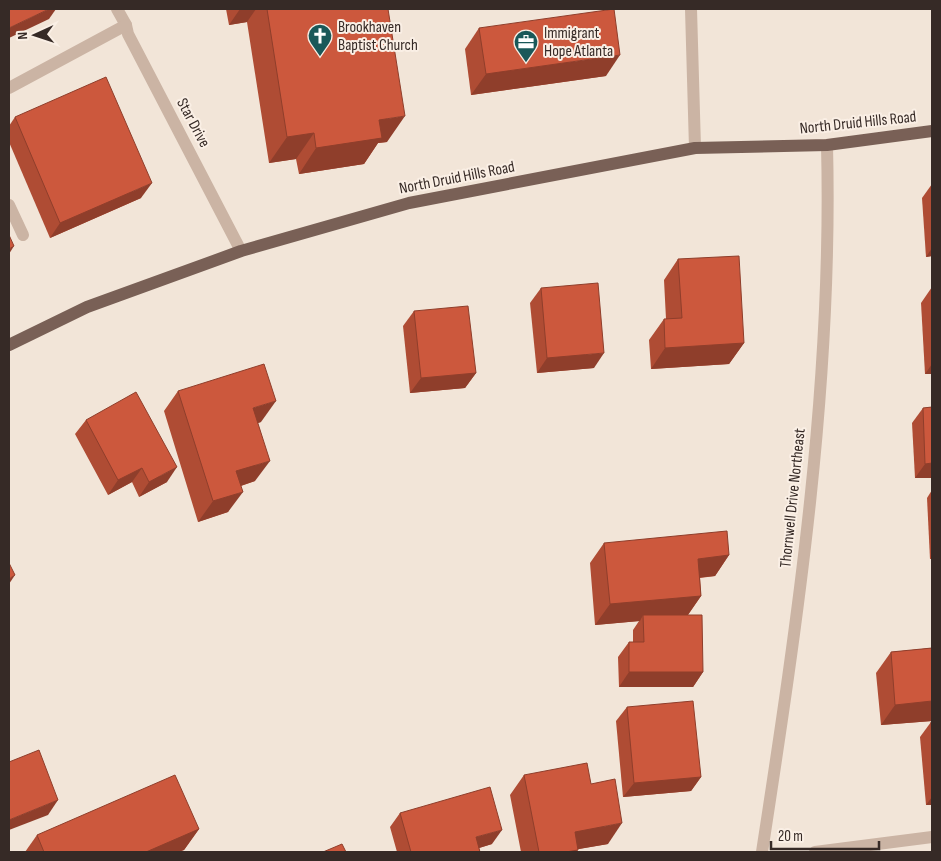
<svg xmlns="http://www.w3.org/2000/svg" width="941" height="861" font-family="'Sofia Sans Condensed',sans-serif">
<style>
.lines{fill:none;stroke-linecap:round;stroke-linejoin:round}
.minor{stroke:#cbb4a4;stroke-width:12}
.major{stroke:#796056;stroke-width:12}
.wall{fill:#af4c34}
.shaded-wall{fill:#8f3e2b}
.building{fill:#cc583d;stroke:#8f3e2b}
.labels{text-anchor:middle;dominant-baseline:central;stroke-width:4;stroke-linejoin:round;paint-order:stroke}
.poi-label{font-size:16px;fill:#362a26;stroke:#faefe5;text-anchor:start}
.street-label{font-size:16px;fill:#362a26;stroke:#faefe5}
</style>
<rect width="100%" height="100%" fill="#f2e5d8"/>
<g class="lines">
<g class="minor">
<path d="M117,9L126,25L128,34L241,251"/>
<path d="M691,9L695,148"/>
<path d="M9,88L126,25"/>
<path d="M9,205L23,235"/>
<path d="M762,852C798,618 833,383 827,145"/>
<path d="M815,852L932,837"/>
</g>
<path class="major" d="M9,345L87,307L241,251L409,203L695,148L827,145L932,131"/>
</g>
<g class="wall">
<path d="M226,9H388L387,142L378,143L364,164L299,174L296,159L269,163L247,22L229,25Z"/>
<path d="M479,28L606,76L471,95L465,49Z"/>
<path d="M15,117L141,198L50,238L9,142V126Z"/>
<path d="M932,184V256L926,257L922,198Z"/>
<path d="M678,259L744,343L729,364L651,369L649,340L664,319H666L664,280Z"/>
<path d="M932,287V374H925L921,303Z"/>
<path d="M541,288L594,368L537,373L530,303Z"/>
<path d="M414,311L476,373L465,388L410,393L403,326Z"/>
<path d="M178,391L261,422L258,423L255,481L241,486L228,512L198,522L164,411Z"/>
<path d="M932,407V478H915L912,423L923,408Z"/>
<path d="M86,420L167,482L139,497L132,482L108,495L75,434Z"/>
<path d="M932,490V559H930L927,498Z"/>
<path d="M604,543L729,555L715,576L700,578L701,596L688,615L703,672L693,687H619L618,657L629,642H633V630L639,621L595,625L590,563Z"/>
<path d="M932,648V721L881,725L876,673L891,652Z"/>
<path d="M627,707L701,777L691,791L623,797L616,721Z"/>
<path d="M931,722H932V805H926L920,737Z"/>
<path d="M524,775L591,784L608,844L578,849L577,852H521L510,795Z"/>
<path d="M400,813L492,844L479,848L480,852H397L390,827Z"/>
<path d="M199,829L184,850L178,852H25L37,835Z"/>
</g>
<g class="shaded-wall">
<path d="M49,9H56L49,19L9,38V28Z"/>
<path d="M240,9H256L247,22L229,25Z"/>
<path d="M620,55L606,76L471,95L486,74Z"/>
<path d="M405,116L387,142L378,143L364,164L299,174L316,148L379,120Z"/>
<path d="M314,133L296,159L269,163L287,137Z"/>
<path d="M152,183L141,198L50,238L60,223Z"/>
<path d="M14,246L9,254V249Z"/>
<path d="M932,248V256L926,257Z"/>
<path d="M744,343L729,364L651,369L665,348Z"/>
<path d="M604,353L594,368L537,373L547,358Z"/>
<path d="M932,364V374H925Z"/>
<path d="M476,373L465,388L410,393L421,378Z"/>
<path d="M276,401L261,422L239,428L253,408Z"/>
<path d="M270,461L255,481L222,492L236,471Z"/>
<path d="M932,463V478H915L925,464Z"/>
<path d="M177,467L167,482L139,497L149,482Z"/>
<path d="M142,468L132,482L108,495L118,480Z"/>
<path d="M243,492L228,512L198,522L213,501Z"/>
<path d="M729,555L715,576L684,579L698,559Z"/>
<path d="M15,575L9,584V579Z"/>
<path d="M701,596L687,616L643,615L640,621L595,625L610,604Z"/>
<path d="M629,672H703L693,687H619Z"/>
<path d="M932,701V721L881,725L895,705Z"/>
<path d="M701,777L691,791L623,797L634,783Z"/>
<path d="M932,797V805H926Z"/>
<path d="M58,800L48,815L9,830V820Z"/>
<path d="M622,823L608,844L562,852L575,832Z"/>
<path d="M199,829L184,850L178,852H146Z"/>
<path d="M502,830L492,844L466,852L476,837Z"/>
</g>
<g class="building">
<path d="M9,9H49L9,28Z"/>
<path d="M267,9H388L405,116L379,120L382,138L316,148L314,133L287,137Z"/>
<path d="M614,9L620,55L486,74L479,28Z"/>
<path d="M106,77L152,183L60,223L15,117Z"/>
<path d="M9,235L14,246L9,249Z"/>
<path d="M739,256L744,343L665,348L664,319L682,318L678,259Z"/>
<path d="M598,283L604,353L547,358L541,288Z"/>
<path d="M468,306L476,373L421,378L414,311Z"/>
<path d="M264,364L276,401L253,408L270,461L236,471L243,492L213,501L178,391Z"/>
<path d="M136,392L177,467L149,482L142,468L118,480L86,420Z"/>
<path d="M932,407V463L925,464L923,408Z"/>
<path d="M727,531L729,555L698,559L701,596L610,604L604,543Z"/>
<path d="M9,563L15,575L9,579Z"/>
<path d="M643,615H702L703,672H629V642H644Z"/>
<path d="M932,648V701L895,705L891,652Z"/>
<path d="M693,701L701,777L634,783L627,707Z"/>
<path d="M931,722H932V740Z"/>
<path d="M39,750L58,800L9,820V762Z"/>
<path d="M587,763L591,784L615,779L622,823L575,832L578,850L566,852H539L524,775Z"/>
<path d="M175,775L199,829L146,852H44L37,835Z"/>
<path d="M490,787L502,830L476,837L480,852H411L400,813Z"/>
<path d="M342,844L346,852H323Z"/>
</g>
<defs>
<symbol id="church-pin" viewBox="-11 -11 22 30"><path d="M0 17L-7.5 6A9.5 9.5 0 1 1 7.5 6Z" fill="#1a5859" stroke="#faefe5"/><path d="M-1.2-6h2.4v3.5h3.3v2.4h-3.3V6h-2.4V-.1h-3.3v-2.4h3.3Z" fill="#fff"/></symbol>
<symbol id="office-pin" viewBox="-11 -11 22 30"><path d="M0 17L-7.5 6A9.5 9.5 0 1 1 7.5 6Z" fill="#1a5859" stroke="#faefe5"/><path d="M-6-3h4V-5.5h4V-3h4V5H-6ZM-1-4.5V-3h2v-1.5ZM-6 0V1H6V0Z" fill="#fff"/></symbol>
</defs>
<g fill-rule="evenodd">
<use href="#church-pin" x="306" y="22" width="28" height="38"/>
<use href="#office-pin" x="512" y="28" width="28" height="38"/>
</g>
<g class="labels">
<g class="poi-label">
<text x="338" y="27">Brookhaven<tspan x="338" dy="18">Baptist Church</tspan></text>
<text x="544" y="33">Immigrant<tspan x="544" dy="18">Hope Atlanta</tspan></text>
</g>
<g class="street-label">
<text transform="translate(193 123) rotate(62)">Star Drive</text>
<text transform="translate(858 123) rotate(-6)">North Druid Hills Road</text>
<text transform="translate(457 178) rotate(-11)">North Druid Hills Road</text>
<text transform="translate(793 498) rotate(-84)">Thornwell Drive Northeast</text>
</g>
</g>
<rect width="941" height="861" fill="none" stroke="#362a26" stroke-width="20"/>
<g transform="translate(35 35) rotate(267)" stroke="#faefe5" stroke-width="4" paint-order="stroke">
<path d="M0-4L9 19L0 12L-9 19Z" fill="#362a26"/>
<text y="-8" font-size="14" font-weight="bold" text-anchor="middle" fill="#362a26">N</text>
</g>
<path d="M771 841v8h108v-8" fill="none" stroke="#362a26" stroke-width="2.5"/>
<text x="778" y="841" font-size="15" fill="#362a26" stroke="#faefe5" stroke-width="4" paint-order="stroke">20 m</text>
</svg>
